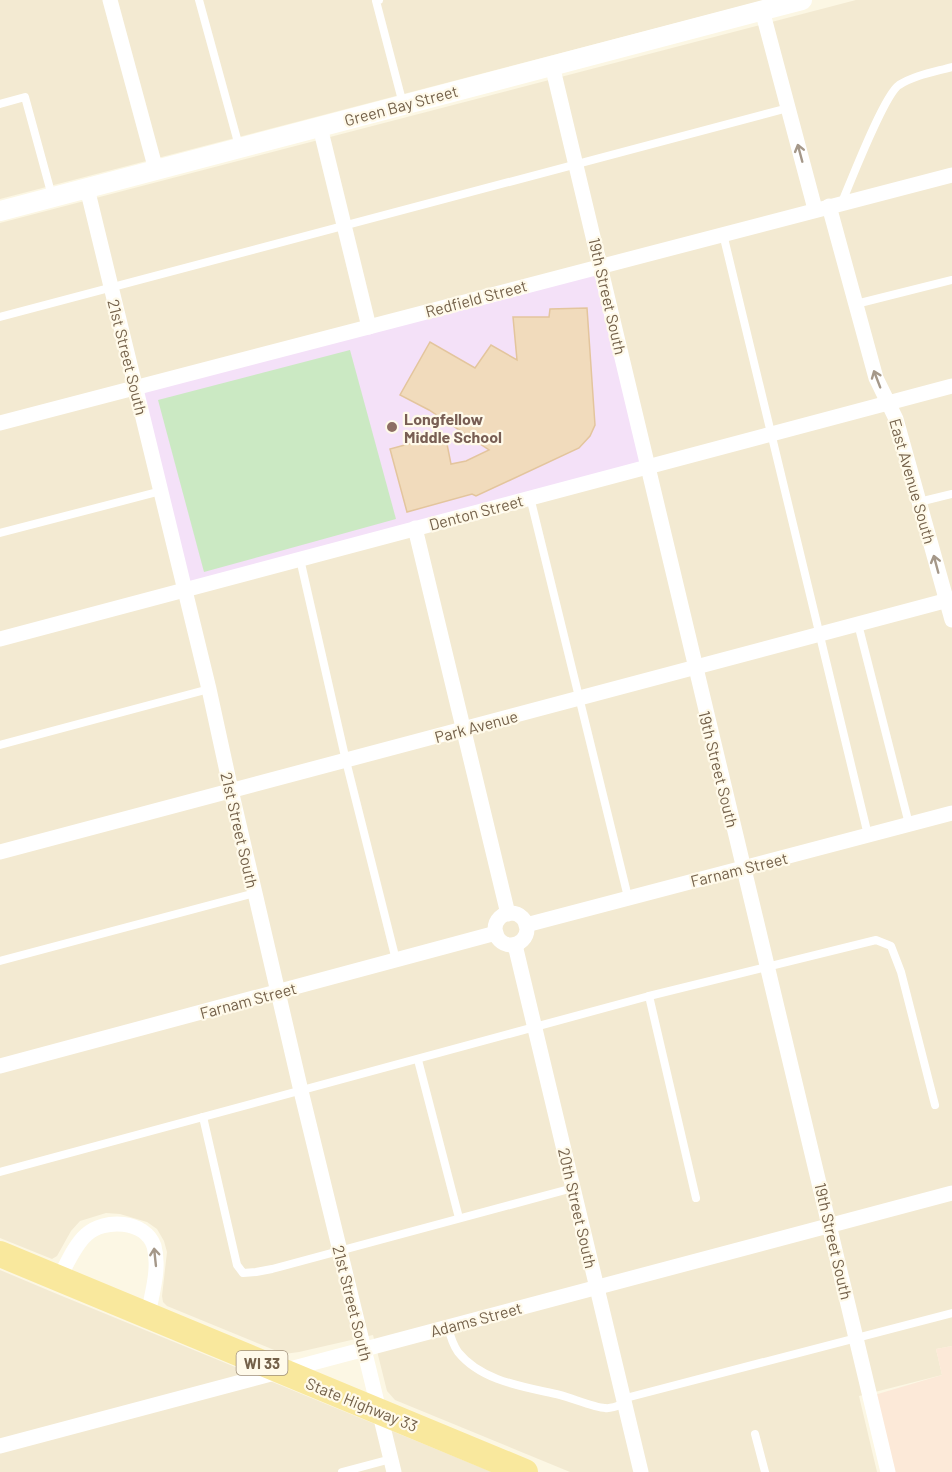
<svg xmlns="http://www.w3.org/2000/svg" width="952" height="1472" font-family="Barlow,sans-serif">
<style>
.residential{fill:#f3ead2}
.commercial{fill:#fce9d8}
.education{fill:#f4e1f8}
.green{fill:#cbe9c3}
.building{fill:#f1dbbc;stroke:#e3c59d;stroke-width:1.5}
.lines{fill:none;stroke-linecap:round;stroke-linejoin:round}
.service{stroke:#fff;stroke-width:8}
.minor{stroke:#fff;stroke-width:15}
.tertiary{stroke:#fff;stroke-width:20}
.primary{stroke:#f9e89d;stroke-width:26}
.oneway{stroke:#a59889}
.education-dot{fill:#8d6e63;stroke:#fffaea;stroke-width:2}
.labels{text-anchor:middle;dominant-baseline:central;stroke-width:4.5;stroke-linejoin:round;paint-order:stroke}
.shield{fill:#fffaea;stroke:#9e8f7a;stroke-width:1.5}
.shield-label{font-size:15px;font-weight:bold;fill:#74614a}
.street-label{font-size:16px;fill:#74614a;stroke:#fffaea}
.education-label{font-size:16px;font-weight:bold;fill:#785e54;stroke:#fffaea;text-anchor:start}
</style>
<rect width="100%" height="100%" fill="#fcf7e4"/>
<g class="residential">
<path d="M0,0H765L0,199Z"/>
<path d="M856,0H952V1346L936,1349L942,1375L859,1396L877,1472H570L395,1400L387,1391L373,1335L299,1352L284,1354L167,1306L163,1302L162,1296L167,1252L164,1241L157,1229L147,1222L120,1214L106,1213L80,1221L71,1231L57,1256L52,1259L0,1238V223Z"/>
<path d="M0,1270L57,1294L492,1472H0Z"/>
</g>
<path class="commercial" d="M952,1346V1472H888L871,1396L942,1375L936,1349Z"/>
<path class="education" d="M601,265L648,466L185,589L136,388Z"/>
<path class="green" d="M350,350L396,519L204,572L158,400Z"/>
<path class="building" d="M587,308L595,425L590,436L579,448L476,496L472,494L407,512L390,449L445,434L451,464L466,461L489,450L429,410L400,395L430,342L475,368L491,345L517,360L513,317H549L550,309Z"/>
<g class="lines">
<g class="service">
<path d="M199,0L239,146"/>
<path d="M379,0L376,1L403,104"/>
<path d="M0,104L25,97L52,196"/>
<path d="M842,202C851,181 884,95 899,85C915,75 934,72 952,67"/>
<path d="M723,234C772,434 818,635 868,835"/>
<path d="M856,304L952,280"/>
<path d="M0,317L788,108"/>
<path d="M530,497L628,897"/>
<path d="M919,502L952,494"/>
<path d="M0,533L161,491"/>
<path d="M300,559L346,761L396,960"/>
<path d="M858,624L909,824"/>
<path d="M0,745L209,689"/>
<path d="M0,961L255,893"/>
<path d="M649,996L696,1198"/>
<path d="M418,1060L459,1218"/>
<path d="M203,1117L237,1265L243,1273L256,1272L272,1269L573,1188"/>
<path d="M0,1172L649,996L876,940L891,946L901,972L935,1105"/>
<path d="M448,1327C450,1335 453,1345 458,1352C482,1382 526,1387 560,1395C572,1398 595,1408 605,1408C611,1409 618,1406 623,1404"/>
<path d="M622,1399L952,1313"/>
<path d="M755,1434L765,1472"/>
<path d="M342,1472L391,1459"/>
</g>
<g class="minor">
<path d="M110,0L156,170"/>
<path d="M762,10L815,209"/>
<path d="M552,65L888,1472"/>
<path d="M320,127L369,327"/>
<path d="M87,188L209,689L231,790L301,1091L394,1472"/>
<path d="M829,206L876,378L896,419L952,620"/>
<path d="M0,423L952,175"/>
<path d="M415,528L508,914"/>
<path d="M0,639L952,386"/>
<path d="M0,852L952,599"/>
<circle cx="511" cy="929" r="16"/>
<path d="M526,925L952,813"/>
<path d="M515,945L641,1472"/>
<path d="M0,1066L496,933"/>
<path d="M59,1278C67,1264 74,1246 86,1235C104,1218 145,1220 154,1246C160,1268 152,1293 148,1315"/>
<path d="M0,1446L952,1193"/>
</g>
<path class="tertiary" d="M0,211L802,0"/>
<path class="primary" d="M0,1254L525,1472"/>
</g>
<defs><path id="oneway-shaft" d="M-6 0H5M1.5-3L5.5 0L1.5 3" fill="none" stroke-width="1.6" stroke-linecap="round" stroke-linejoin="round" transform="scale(1.5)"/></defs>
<g class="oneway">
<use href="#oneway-shaft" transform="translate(800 153) rotate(-105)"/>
<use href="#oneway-shaft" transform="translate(877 379) rotate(-111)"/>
<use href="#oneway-shaft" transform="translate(936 564) rotate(-105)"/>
<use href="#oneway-shaft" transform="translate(155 1257) rotate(-96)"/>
</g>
<circle class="education-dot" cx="392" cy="427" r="6"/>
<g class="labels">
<rect class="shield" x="236.5" y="1351" width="51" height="24" rx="4.5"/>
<g class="shield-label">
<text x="262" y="1363">WI 33</text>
</g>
<g class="street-label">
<text transform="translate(401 105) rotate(-15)">Green Bay Street</text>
<text transform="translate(608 296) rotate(77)">19th Street South</text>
<text transform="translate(476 298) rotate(-15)">Redfield Street</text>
<text transform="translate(128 357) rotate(76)">21st Street South</text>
<text transform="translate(913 481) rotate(74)">East Avenue South</text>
<text transform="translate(476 512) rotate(-15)">Denton Street</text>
<text transform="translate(476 726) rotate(-15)">Park Avenue</text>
<text transform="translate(719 769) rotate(76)">19th Street South</text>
<text transform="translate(240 830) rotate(77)">21st Street South</text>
<text transform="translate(739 869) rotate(-14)">Farnam Street</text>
<text transform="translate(248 1000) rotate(-15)">Farnam Street</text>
<text transform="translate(578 1208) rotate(77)">20th Street South</text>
<text transform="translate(834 1241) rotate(77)">19th Street South</text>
<text transform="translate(353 1303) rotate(76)">21st Street South</text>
<text transform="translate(476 1319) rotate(-15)">Adams Street</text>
<text transform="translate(362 1404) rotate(22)">State Highway 33</text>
</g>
<g class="education-label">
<text x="404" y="418">Longfellow<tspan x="404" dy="18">Middle School</tspan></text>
</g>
</g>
</svg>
